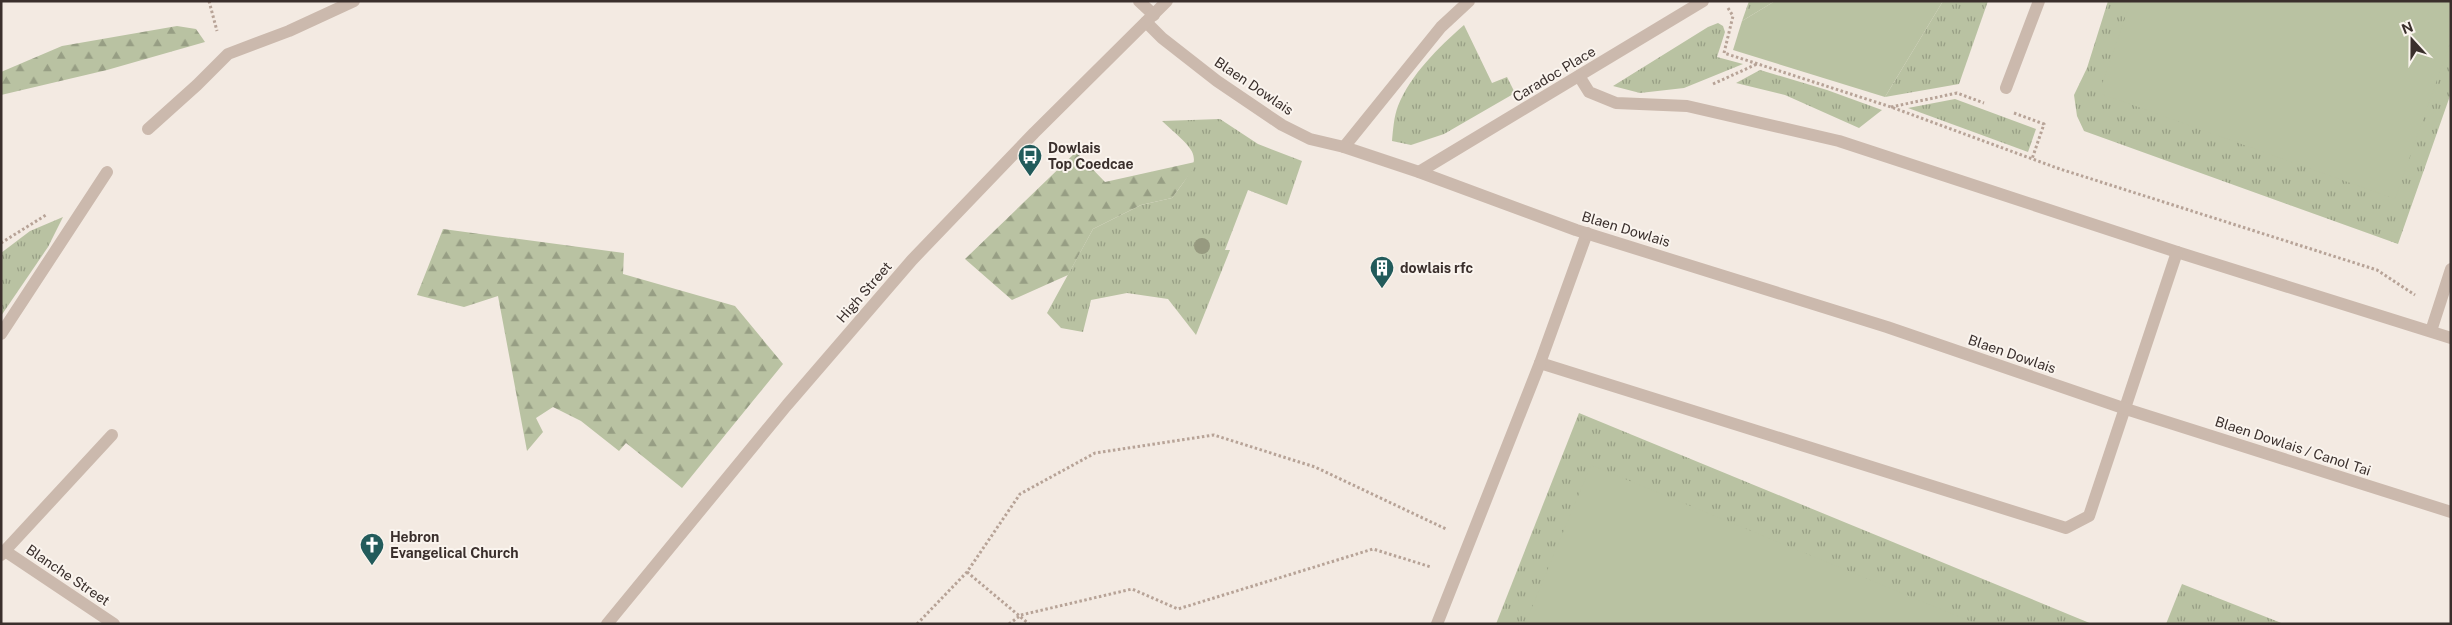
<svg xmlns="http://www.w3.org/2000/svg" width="2452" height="625" font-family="'Public Sans',sans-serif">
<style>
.grass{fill:url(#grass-tufts)}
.forest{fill:url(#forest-firs)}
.park{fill:#b9c2a2}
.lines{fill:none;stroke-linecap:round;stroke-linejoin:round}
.path{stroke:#b7a397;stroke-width:3;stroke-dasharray:2.5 2.5;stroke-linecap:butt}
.service{stroke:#cbb9ad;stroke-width:12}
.minor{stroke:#cbb9ad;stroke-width:12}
.tertiary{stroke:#cbb9ad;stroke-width:12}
.tree{fill:#979a80}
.labels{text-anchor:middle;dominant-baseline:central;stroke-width:4;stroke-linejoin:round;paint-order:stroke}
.street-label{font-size:14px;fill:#3a2f2c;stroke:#faf4ee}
.poi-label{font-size:14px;font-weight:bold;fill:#3a2f2c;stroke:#faf4ee;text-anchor:start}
</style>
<defs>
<pattern id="grass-tufts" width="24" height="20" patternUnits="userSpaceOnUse" patternTransform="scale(1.25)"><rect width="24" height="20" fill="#b9c2a2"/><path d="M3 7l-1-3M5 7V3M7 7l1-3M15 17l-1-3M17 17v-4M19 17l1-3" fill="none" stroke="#979e84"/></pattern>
<pattern id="forest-firs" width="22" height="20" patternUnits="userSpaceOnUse" patternTransform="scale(1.25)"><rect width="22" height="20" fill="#b9c2a2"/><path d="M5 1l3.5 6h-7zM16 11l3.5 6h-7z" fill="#979e84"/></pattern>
</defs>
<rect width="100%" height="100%" fill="#f3eae2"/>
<g class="grass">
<path d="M1749,1H1775L1742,21Z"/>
<path d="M1943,1H1988L1959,84L1885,97Z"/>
<path d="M2108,1H2451V93L2398,244L2084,131L2077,116L2074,95L2087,68Z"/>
<path d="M1718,23L1723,26L1725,32L1717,57L1743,64L1684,88L1640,93L1613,86L1708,27Z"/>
<path d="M1464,25L1492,83L1507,77L1515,93L1444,134L1411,145L1392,141C1393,130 1394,116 1398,106C1411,74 1438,48 1464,25Z"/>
<path d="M1760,70L1827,90L1882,110L1859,128L1785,95L1736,83Z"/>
<path d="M1955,99L2036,129L2028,152L1908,108Z"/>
<path d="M1220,119L1258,144L1302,161L1287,205L1248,190L1225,250H1230L1196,335L1168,299L1127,293L1091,300L1083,332L1061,328L1047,313L1093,229L1141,205L1172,198C1205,154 1200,156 1162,121Z"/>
<path d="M63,217L48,247L1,316V253L30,231Z"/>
<path d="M1579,413L2041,603L2092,624H1496Z"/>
<path d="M2182,584L2284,624H2166Z"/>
</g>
<g class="forest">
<path d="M177,26L196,29L205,42L107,70L1,95V72L62,46Z"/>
<path d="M1076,152L1105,182L1195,162L1192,171L1172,198L1141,205L1093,229L1068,275L1012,300L965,259Z"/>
<path d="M443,229L624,253L623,274L735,306L783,364L682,488L626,443L619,451L581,421L553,407L536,418L543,432L527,451L498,296L464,307L417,295Z"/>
</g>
<g class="park">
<path d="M1775,1H1943L1885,97L1733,50L1742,21Z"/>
<path d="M2131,1H2451V40L2395,199L2099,93Z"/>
<path d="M1591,465L1977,624H1525Z"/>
</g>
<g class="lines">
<g class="path">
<path d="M209,1L217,31"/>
<path d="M1728,8L1733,16L1724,53L1891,107L2057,168L2377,270L2415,295"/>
<path d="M1713,84L1757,64"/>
<path d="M1891,107L1957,93L1984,103"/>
<path d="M2014,113L2044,124L2032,159"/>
<path d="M1,243L46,215"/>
<path d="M967,572L1029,624"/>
<path d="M917,624L967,572L1020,494L1095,453L1214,435L1315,467L1446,529"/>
<path d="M1009,624L1021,615L1132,589L1178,609L1373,549L1431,567"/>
</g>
<g class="service">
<path d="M1579,76L1589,92L1616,103L1687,106L1839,141L2177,252L2451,338"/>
<path d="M2006,88L2039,1"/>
<path d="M148,129L197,85L228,54L289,31L354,1"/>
<path d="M1344,147L1441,27L1469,1"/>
<path d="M2431,331L2451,269"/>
<path d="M1,334L107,172"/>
<path d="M1540,363L2066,528L2089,516L2177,252"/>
<path d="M1437,624L1540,363L1587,233"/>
</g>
<g class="minor">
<path d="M1139,1L1154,15"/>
<path d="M1146,22L1162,38L1217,81L1282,125L1310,139L1344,147L1419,172L1576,230L1887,327L2126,409L2451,512"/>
<path d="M1419,172L1703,1"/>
<path d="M5,551L114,624"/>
<path d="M1,555L112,435"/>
</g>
<path class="tertiary" d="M607,624L787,405L912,260L1034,133L1167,1"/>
</g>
<circle class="tree" cx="1202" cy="246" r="8"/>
<defs>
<symbol id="bus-pin" viewBox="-11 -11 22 30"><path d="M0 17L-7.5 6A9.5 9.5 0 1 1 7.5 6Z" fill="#225b5b" stroke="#faf4ee"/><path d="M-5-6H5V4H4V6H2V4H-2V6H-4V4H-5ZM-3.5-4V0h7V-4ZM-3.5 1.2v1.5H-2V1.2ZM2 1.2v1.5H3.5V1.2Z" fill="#fff"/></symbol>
<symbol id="building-pin" viewBox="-11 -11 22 30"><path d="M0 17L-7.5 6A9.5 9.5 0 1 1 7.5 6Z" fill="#225b5b" stroke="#faf4ee"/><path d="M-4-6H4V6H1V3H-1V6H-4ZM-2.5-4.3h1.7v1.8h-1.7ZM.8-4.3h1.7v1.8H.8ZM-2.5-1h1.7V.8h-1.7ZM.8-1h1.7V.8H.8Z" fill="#fff"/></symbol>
<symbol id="church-pin" viewBox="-11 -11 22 30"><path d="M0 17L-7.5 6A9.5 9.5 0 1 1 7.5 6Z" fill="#225b5b" stroke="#faf4ee"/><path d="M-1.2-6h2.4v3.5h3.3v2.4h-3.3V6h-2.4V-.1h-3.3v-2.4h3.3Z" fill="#fff"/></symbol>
</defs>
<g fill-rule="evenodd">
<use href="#bus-pin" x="1016" y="142" width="28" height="38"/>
<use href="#building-pin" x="1368" y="254" width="28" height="38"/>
<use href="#church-pin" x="358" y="531" width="28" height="38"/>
</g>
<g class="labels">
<g class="street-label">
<text transform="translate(1554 74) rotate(-31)">Caradoc Place</text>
<text transform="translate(1254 86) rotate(34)">Blaen Dowlais</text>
<text transform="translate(1626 229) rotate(17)">Blaen Dowlais</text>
<text transform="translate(864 292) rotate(-49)">High Street</text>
<text transform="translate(2012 354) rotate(19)">Blaen Dowlais</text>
<text transform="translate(2293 446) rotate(18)">Blaen Dowlais / Canol Tai</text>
<text transform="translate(68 575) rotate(34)">Blanche Street</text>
</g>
<g class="poi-label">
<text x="1048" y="148">Dowlais<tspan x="1048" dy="16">Top Coedcae</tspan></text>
<text x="1400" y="268">dowlais rfc</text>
<text x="390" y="537">Hebron<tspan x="390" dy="16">Evangelical Church</tspan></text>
</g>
</g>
<rect width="2452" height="625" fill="none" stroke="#3a2f2c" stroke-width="5"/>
<g transform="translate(2412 40) rotate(339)" stroke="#faf4ee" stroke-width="4" paint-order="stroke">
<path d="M0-4L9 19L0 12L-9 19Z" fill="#3a2f2c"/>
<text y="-8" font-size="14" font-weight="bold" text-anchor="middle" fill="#3a2f2c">N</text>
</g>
</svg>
